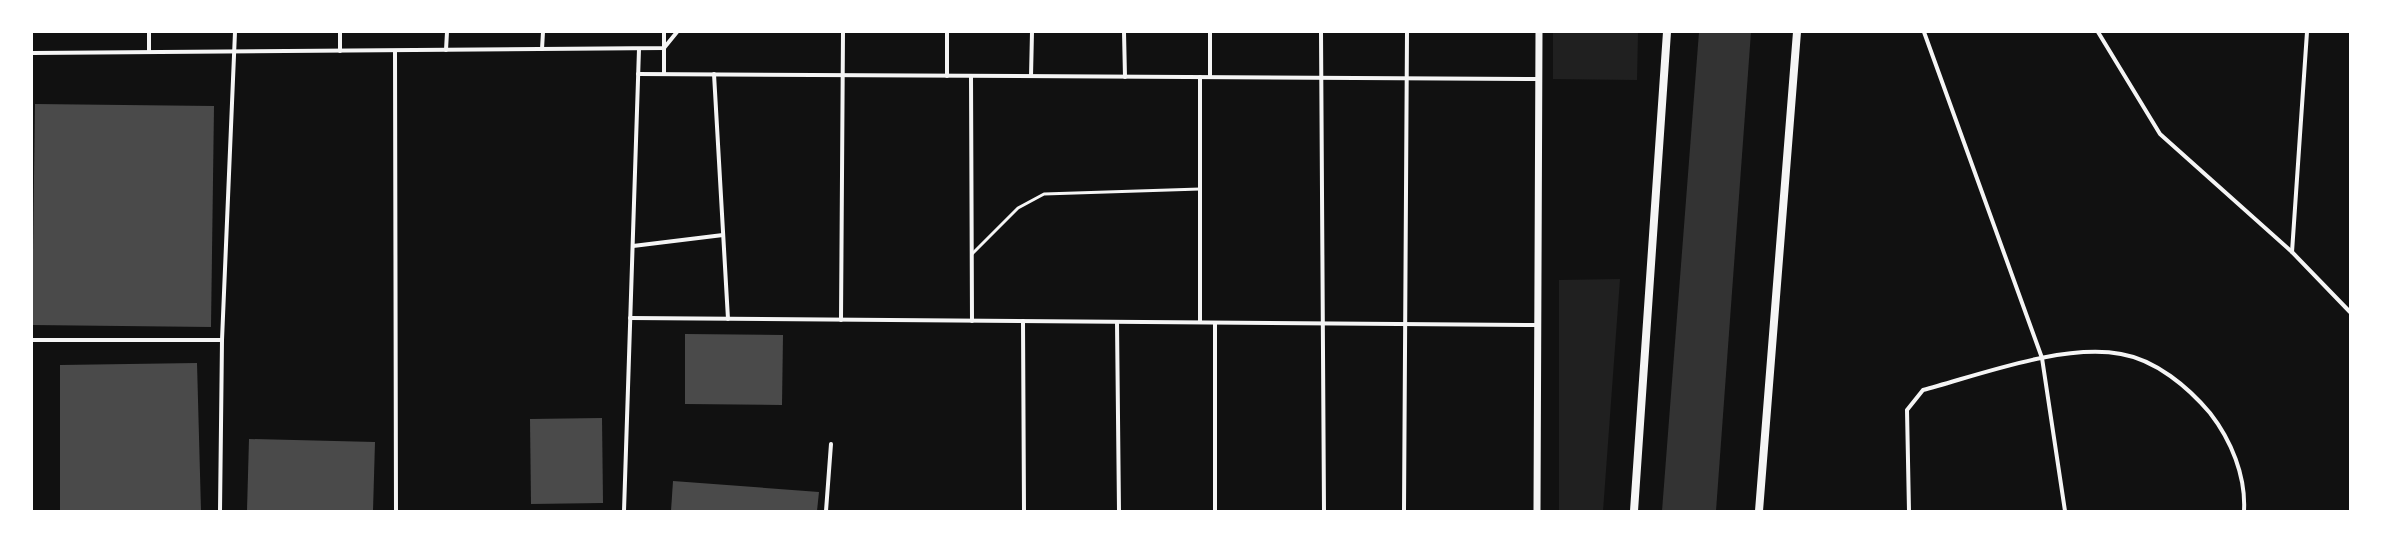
<svg xmlns="http://www.w3.org/2000/svg" width="2382" height="543" font-family="Commissioner,sans-serif">
<style>
.green{fill:#202020}
.water{fill:#333}
.building{fill:#4a4a4a}
.lines{fill:none;stroke-linecap:round;stroke-linejoin:round}
.service{stroke:#f5f5f5;stroke-width:3}
.minor{stroke:#f5f5f5;stroke-width:4}
.tertiary{stroke:#f5f5f5;stroke-width:7}
.secondary{stroke:#f5f5f5;stroke-width:8}
</style>
<rect width="100%" height="100%" fill="#111"/>
<g class="green">
<path d="M1553,32H1638L1637,80L1553,79Z"/>
<path d="M1620,279L1603,511H1559V280Z"/>
</g>
<path class="water" d="M1699,32H1751L1716,511H1662Z"/>
<g class="building">
<path d="M35,104L214,106L211,327L32,325Z"/>
<path d="M685,334L783,335L782,405L685,404Z"/>
<path d="M197,363L201,511H60V365Z"/>
<path d="M602,418L603,503L531,504L530,419Z"/>
<path d="M249,439L375,442L373,511H247Z"/>
<path d="M673,481L819,492L817,511H671Z"/>
</g>
<g class="lines">
<path class="service" d="M972,254L1018,208L1044,194L1200,189"/>
<g class="minor">
<path d="M149,32V52"/>
<path d="M1124,32L1125,77"/>
<path d="M1321,32L1324,511"/>
<path d="M1924,32L2042,358L2065,511"/>
<path d="M2098,32L2160,134L2292,252L2350,312"/>
<path d="M542,49L543,32"/>
<path d="M446,50L447,32"/>
<path d="M340,51V32"/>
<path d="M395,51L396,511"/>
<path d="M32,53L664,48L677,32"/>
<path d="M638,74L1539,79"/>
<path d="M664,74V32"/>
<path d="M714,74L728,319"/>
<path d="M947,76V32"/>
<path d="M971,76L972,321"/>
<path d="M1031,76L1032,32"/>
<path d="M1210,77V32"/>
<path d="M633,246L723,235"/>
<path d="M2292,252L2307,32"/>
<path d="M630,318L1538,325"/>
<path d="M841,320L843,32"/>
<path d="M1023,321L1024,511"/>
<path d="M1117,322L1119,511"/>
<path d="M1200,322V77"/>
<path d="M1215,323V511"/>
<path d="M32,340H222"/>
<path d="M220,511L222,340L235,32"/>
<path d="M624,511L639,49"/>
<path d="M826,511L831,444"/>
<path d="M1404,511L1407,32"/>
<path d="M1909,511L1907,410L1923,390C1979,375 2064,343 2121,354C2156,360 2188,387 2210,413C2231,440 2246,476 2244,511"/>
</g>
<path class="tertiary" d="M1537,511L1539,32"/>
<g class="secondary">
<path d="M1634,511L1667,32"/>
<path d="M1759,511L1797,32"/>
</g>
</g>
<rect width="2382" height="543" fill="none" stroke="#ffffff" stroke-width="66"/>
</svg>
